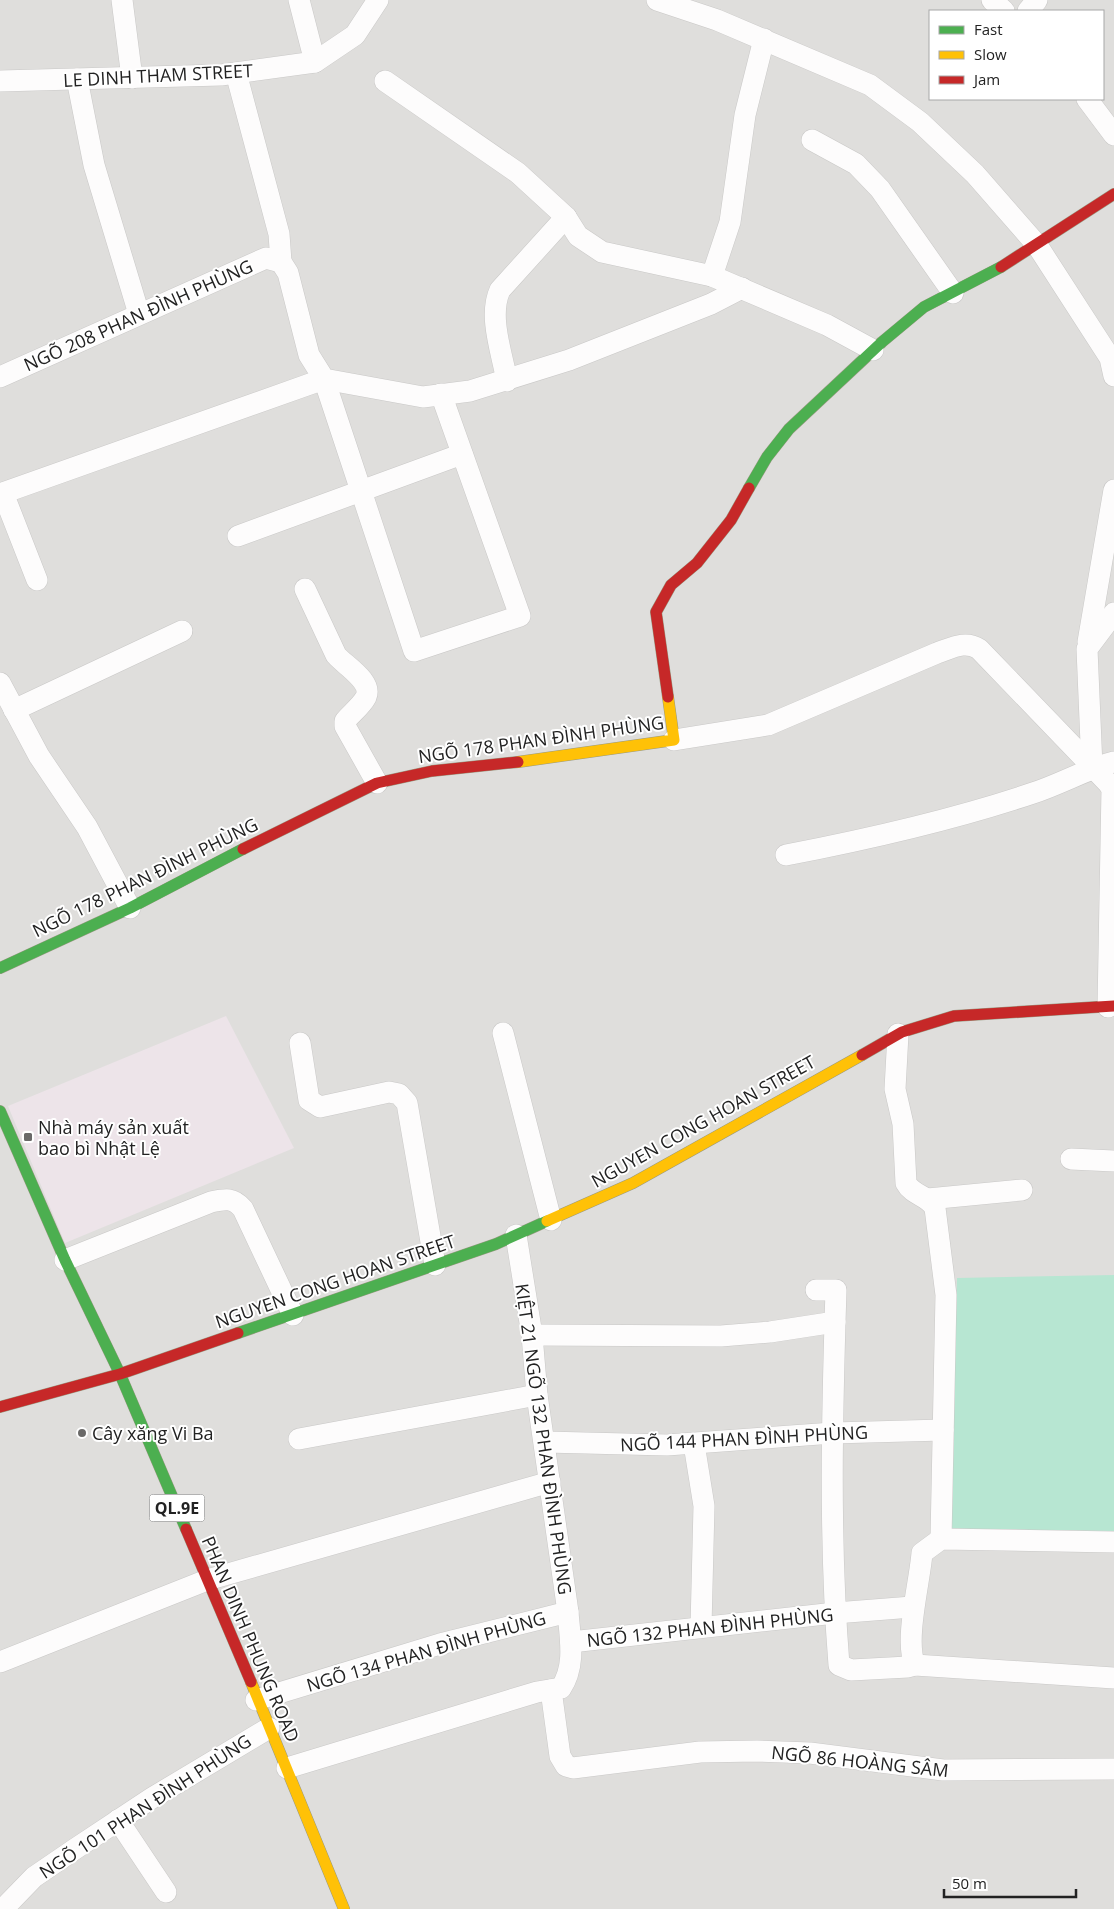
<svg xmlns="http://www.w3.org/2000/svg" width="1114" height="1909" font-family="'Open Sans',sans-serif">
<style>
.residential{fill:#dfdedc;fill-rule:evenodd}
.industrial{fill:#ede4e9}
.pitch{fill:#b7e6d2}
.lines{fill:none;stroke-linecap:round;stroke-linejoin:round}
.street-casing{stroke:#c9c8c7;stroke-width:22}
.fast-casing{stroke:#999a82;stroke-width:12}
.slow-casing{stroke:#999a82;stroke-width:12}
.jam-casing{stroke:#999a82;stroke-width:12}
.street{stroke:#fdfcfc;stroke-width:21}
.fast{stroke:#4caf50;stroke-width:11}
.slow{stroke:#ffc107;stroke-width:11}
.jam{stroke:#c62828;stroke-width:11}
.poi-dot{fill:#6a6968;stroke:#fff;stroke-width:2}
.labels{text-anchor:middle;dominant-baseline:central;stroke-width:4;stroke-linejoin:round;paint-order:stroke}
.shield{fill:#fff;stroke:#646464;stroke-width:1}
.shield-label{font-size:16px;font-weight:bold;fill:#222}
.street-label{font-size:18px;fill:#222;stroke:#fff}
.poi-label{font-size:18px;fill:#222;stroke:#fff;text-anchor:start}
</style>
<rect width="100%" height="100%" fill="#f0eeeb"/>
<path class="residential" d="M0,0H1114V1909H0ZM930,11H1103V99H930Z"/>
<path class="industrial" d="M226,1016L294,1148L65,1243L8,1106Z"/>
<path class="pitch" d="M1114,1275V1531L950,1529L957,1278Z"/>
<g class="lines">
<defs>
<g id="street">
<path d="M122,0L132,78"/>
<path d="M299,0L315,62"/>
<path d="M657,0L717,20L870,85L920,122L975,174L1037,245L1110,358L1114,376"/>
<path d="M992,0L1004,11"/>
<path d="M1028,11L1037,0"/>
<path d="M236,73L279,234L281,262"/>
<path d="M77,79L94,165L139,314"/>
<path d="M0,81L221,75L315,62L355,35L378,0"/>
<path d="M385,81L518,173L566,217L578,236L602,252L712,276L827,325L873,350"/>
<path d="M1087,99L1114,135"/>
<path d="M812,140L856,164L880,189L953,293"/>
<path d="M712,276L730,222L745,115L764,39"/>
<path d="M0,377L266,258L281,262L288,273L309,355L324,379L423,397L470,391L569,360L711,304L742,288"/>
<path d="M507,381C502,353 488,316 500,290L566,217"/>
<path d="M3,493L37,580"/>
<path d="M0,494L324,379L414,651L520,616L441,394"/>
<path d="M238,536L462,454"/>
<path d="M305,589L336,655C344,665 373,681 366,697C362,705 351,714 345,721V726L377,783"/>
<path d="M1088,642L1114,490"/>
<path d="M0,683L39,756L87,827L130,908"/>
<path d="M14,710L182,631"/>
<path d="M674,740L768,725L937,653C952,648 965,640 979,649L1108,783L1112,789L1108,1007"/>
<path d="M1092,767L1087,649L1114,613"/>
<path d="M786,855C869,839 953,820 1033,793C1061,784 1086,769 1114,762"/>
<path d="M503,1033L551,1220"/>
<path d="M898,1034L895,1089L903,1124L906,1183C913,1196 928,1195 935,1208L946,1295L941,1539"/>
<path d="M300,1043L309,1100L320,1107L389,1092L399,1094L407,1103L435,1265"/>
<path d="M1071,1159L1114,1161"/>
<path d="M928,1199L1022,1190"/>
<path d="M65,1260L211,1202C225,1199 233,1197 243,1209L293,1315"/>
<path d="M816,1290H836C832,1415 829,1541 839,1665L851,1670L908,1667L915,1665"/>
<path d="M532,1335L721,1336L770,1332L835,1322"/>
<path d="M299,1439L537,1395"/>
<path d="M545,1442L667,1445L833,1433L943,1430"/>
<path d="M694,1444L704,1506L701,1627"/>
<path d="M1114,1542L941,1539L922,1553C920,1581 904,1641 915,1665L1114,1678"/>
<path d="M571,1642L835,1613L912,1607"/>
<path d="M0,1662L207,1580L550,1482"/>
<path d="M551,1690L560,1756L566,1766L573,1768L700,1752L757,1751L810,1753L943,1770L1114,1769"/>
<path d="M256,1700L440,1644L568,1612"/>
<path d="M287,1768L537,1692L561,1688C576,1666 570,1638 568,1612L537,1395L532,1335L516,1235"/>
<path d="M118,1820L166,1892"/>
<path d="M3,1909L34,1877L75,1849L152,1798L269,1728"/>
</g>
<g id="fast">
<path d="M749,488L767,457L789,429L882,342L924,307L1001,267"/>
<path d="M0,968L130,908L243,849"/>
<path d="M0,1111L65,1260L120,1374L186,1529"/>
<path d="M238,1333L496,1244L547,1221"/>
</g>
<g id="slow">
<path d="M518,762L674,740L668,697"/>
<path d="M547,1221L633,1183L862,1055"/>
<path d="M251,1682L344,1909"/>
</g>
<g id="jam">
<path d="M1001,267L1114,194"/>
<path d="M668,697L656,612L671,585L697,563L731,520L749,488"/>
<path d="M243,849L377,783L432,771L518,762"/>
<path d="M862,1055L902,1032L954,1016L1114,1006"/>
<path d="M0,1407L120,1374L238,1333"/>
<path d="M186,1529L251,1682"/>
</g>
</defs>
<use href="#street" class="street-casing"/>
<use href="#fast" class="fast-casing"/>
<use href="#slow" class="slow-casing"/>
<use href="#jam" class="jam-casing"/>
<use href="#street" class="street"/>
<use href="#fast" class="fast"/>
<use href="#slow" class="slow"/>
<use href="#jam" class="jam"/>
</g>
<g class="poi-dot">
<rect x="23" y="1132" width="10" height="10" rx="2.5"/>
<circle cx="82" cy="1433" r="5"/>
</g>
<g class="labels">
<rect class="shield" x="149.5" y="1494.5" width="55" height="27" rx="4"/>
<g class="shield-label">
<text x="177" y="1508">QL.9E</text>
</g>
<g class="street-label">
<text transform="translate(158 75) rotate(-3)">LE DINH THAM STREET</text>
<text transform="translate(138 315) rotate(-24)">NGÕ 208 PHAN ĐÌNH PHÙNG</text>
<text transform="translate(541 739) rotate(-8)">NGÕ 178 PHAN ĐÌNH PHÙNG</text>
<text transform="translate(145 877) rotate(-26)">NGÕ 178 PHAN ĐÌNH PHÙNG</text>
<text transform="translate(703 1121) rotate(-29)">NGUYEN CONG HOAN STREET</text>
<text transform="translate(335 1281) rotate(-19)">NGUYEN CONG HOAN STREET</text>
<text transform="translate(744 1438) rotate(-3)">NGÕ 144 PHAN ĐÌNH PHÙNG</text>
<text transform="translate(544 1439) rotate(82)">KIỆT 21 NGÕ 132 PHAN ĐÌNH PHÙNG</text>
<text transform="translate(710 1627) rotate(-6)">NGÕ 132 PHAN ĐÌNH PHÙNG</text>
<text transform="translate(251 1639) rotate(67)">PHAN DINH PHUNG ROAD</text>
<text transform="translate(426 1651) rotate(-16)">NGÕ 134 PHAN ĐÌNH PHÙNG</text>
<text transform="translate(860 1761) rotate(6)">NGÕ 86 HOÀNG SÂM</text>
<text transform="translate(145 1806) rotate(-33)">NGÕ 101 PHAN ĐÌNH PHÙNG</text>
</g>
<g class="poi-label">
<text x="38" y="1127">Nhà máy sản xuất<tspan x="38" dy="21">bao bì Nhật Lệ</tspan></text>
<text x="92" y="1433">Cây xăng Vi Ba</text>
</g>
</g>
<rect x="929" y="10" width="175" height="90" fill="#ffffff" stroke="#a7a7a7"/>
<rect x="939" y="26" width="25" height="8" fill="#4caf50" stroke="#a7a7a7"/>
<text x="974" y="35" font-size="15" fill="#222222">Fast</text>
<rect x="939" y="51" width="25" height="8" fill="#ffc107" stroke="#a7a7a7"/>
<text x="974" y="60" font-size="15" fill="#222222">Slow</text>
<rect x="939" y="76" width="25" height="8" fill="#c62828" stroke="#a7a7a7"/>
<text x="974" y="85" font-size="15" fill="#222222">Jam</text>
<path d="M944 1889v8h132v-8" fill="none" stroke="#222222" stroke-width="2.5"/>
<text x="952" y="1889" font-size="15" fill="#222222" stroke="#ffffff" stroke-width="4" paint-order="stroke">50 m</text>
</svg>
